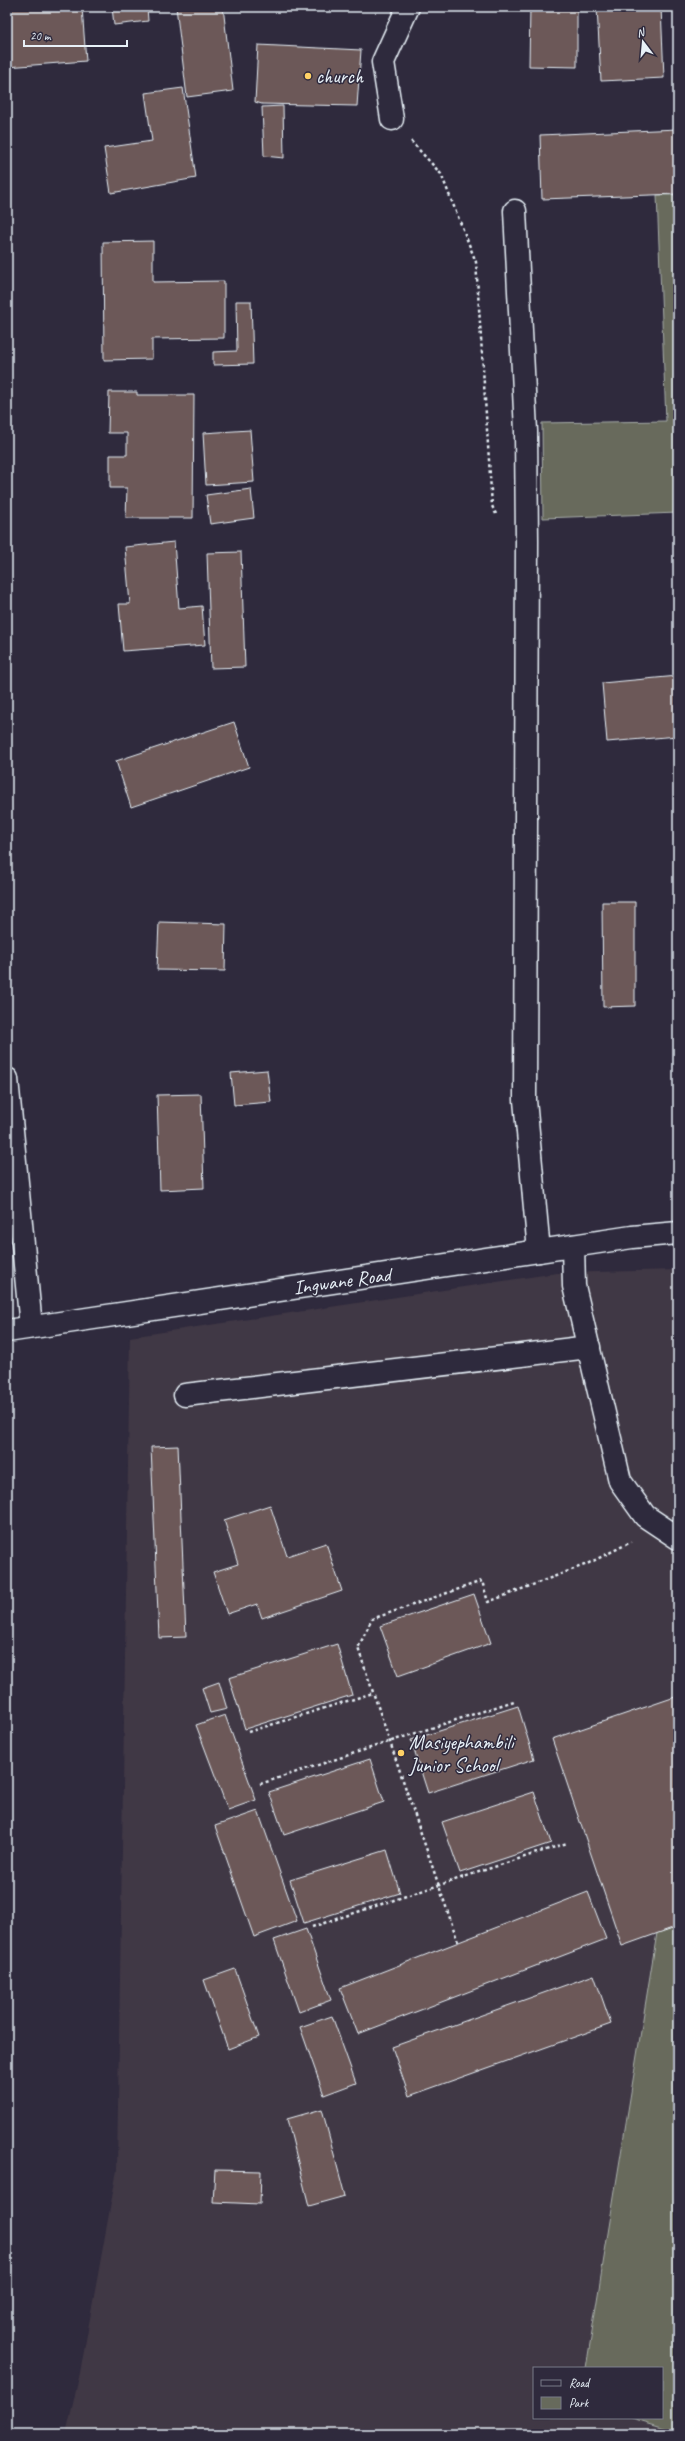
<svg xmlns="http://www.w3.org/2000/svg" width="685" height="2441" font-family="Caveat,sans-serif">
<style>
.built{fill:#413845;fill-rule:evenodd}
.green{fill:#676a5c;stroke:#a8aeaa}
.building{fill:#6c5959;stroke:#e8f1f8}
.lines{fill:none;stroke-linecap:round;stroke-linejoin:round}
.minor-casing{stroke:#e8f1f8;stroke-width:25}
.path{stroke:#e8f1f8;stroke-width:2.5;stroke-dasharray:3 3;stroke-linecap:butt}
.minor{stroke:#2f2a3d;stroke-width:22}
.poi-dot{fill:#ffd166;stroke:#2f2a3d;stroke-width:1.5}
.labels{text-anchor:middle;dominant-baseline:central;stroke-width:3;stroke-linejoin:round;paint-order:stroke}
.poi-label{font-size:20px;fill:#e8f1f8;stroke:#2f2a3d;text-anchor:start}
.street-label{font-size:20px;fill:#e8f1f8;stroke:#2f2a3d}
</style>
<rect width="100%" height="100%" fill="#2f2a3d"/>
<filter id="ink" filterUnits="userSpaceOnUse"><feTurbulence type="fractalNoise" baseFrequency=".025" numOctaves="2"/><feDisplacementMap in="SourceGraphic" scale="8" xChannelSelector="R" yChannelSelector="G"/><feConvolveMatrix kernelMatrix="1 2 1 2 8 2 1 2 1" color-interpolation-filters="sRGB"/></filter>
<g filter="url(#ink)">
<path class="built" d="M678,1270V2434H66L80,2373L117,2170L130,1337L557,1273ZM534,2368H662V2418H534Z"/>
<g class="green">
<path d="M657,195H678V513L543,518L542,423L666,421Z"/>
<path d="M678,1926V2432L631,2418H662V2368H586L657,1933Z"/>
</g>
<g class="building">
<path d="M7,7H82L86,61L7,67Z"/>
<path d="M112,7H147L148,21L114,25Z"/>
<path d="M176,7H223L233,91L187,97Z"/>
<path d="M530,7H577V67L529,66Z"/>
<path d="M597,7H661L664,78L601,81Z"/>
<path d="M258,45L361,50L357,106L262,104L255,102Z"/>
<path d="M183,88L196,178L111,193L104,148L152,141L145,93Z"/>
<path d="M283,106L284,158L264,156L262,107Z"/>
<path d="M678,129V194L542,199L540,135Z"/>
<path d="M153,241V282L224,281V338L152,339V359L104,360L103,242Z"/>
<path d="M236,301H251L253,364L213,365V352L237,351Z"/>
<path d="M109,392H137V395H194L193,518H126L127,488H110V455H127V433H108Z"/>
<path d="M250,430L254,482L206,485L203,433Z"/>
<path d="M251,489L254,518L210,524L206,495Z"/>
<path d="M174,542L179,608L202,606L205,645L123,651L119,604H130L125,547Z"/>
<path d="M241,552L245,667L211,668L207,553Z"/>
<path d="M678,676V736L607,742L602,683Z"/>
<path d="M234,722L249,767L131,807L116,761Z"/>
<path d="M602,902H635V1006L603,1007Z"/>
<path d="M159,922L226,924L225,971L157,970Z"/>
<path d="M267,1070L271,1102L234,1105L231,1073Z"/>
<path d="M201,1094L204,1188L160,1190L157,1095Z"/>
<path d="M178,1446L186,1637L159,1638L151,1447Z"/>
<path d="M270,1505L287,1556L326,1543L342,1591L262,1618L257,1604L227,1614L213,1572L238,1564L224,1520Z"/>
<path d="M474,1594L491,1643L398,1676L380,1626Z"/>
<path d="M337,1644L352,1695L245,1729L229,1678Z"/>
<path d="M219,1682L227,1709L210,1713L202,1688Z"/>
<path d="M678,1696V1926L622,1946L552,1739Z"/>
<path d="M518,1706L534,1759L428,1793L411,1740Z"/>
<path d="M225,1715L256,1800L228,1810L196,1725Z"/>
<path d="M370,1759L384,1802L284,1835L269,1792Z"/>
<path d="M534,1792L551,1843L460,1873L442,1822Z"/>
<path d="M258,1811L297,1921L254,1937L215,1826Z"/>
<path d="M387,1850L400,1893L304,1923L290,1880Z"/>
<path d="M588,1892L606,1939L358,2034L340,1988Z"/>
<path d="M306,1929L331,2000L299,2012L274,1940Z"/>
<path d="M235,1969L259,2037L228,2049L204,1980Z"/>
<path d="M594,1975L611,2024L409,2096L392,2047Z"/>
<path d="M332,2016L356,2083L324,2095L300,2027Z"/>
<path d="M322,2109L345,2196L309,2206L287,2119Z"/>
<path d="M215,2170L261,2171L260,2204L213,2202Z"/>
</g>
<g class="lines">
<defs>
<g id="minor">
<path d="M392,119L383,62L408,7"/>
<path d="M515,211L526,431L527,541L525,1100L539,1251"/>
<path d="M7,1079L31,1327"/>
<path d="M573,1246L574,1286L620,1481L645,1516L678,1538"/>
<path d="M7,1331L632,1237L678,1233"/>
<path d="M185,1395L589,1347"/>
</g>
</defs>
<use href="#minor" class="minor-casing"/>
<g class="path">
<path d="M411,141L441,174L476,262L492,506L496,514"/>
<path d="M248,1732L373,1693"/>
<path d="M260,1784L514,1701"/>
<path d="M312,1927L567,1843"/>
<path d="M458,1942L358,1648L372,1619L482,1581L488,1602L587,1564L631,1542"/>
</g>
<use href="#minor" class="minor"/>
</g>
</g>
<g class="poi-dot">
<circle cx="308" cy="76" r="4"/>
<circle cx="401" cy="1753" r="4"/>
</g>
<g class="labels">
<g class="poi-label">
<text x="316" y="76">church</text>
<text x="409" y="1742">Masiyephambili<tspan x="409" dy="23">Junior School</tspan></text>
</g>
<g class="street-label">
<text transform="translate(342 1281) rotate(-8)">Ingwane Road</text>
</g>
</g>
<rect width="685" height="2441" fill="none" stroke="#2f2a3d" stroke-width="24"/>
<rect x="12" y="12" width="661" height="2417" fill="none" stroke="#e8f1f8" stroke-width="1.5" filter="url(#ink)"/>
<rect x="533" y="2367" width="130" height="52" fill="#2f2a3d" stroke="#797a88"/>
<rect x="541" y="2380" width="20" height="6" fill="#2f2a3d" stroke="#797a88"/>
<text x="569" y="2387" font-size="12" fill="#e8f1f8">Road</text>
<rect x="541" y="2397" width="20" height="12" fill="#676a5c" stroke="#797a88"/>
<text x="569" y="2407" font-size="12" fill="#e8f1f8">Park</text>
<g transform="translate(643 42) rotate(344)" stroke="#2f2a3d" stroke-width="3" paint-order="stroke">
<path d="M0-3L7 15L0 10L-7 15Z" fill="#e8f1f8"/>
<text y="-6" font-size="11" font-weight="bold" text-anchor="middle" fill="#e8f1f8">N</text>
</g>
<path d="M24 40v6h103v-6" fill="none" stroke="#e8f1f8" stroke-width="2"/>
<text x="30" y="40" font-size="12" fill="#e8f1f8" stroke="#2f2a3d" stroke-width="3" paint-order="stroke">20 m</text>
</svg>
